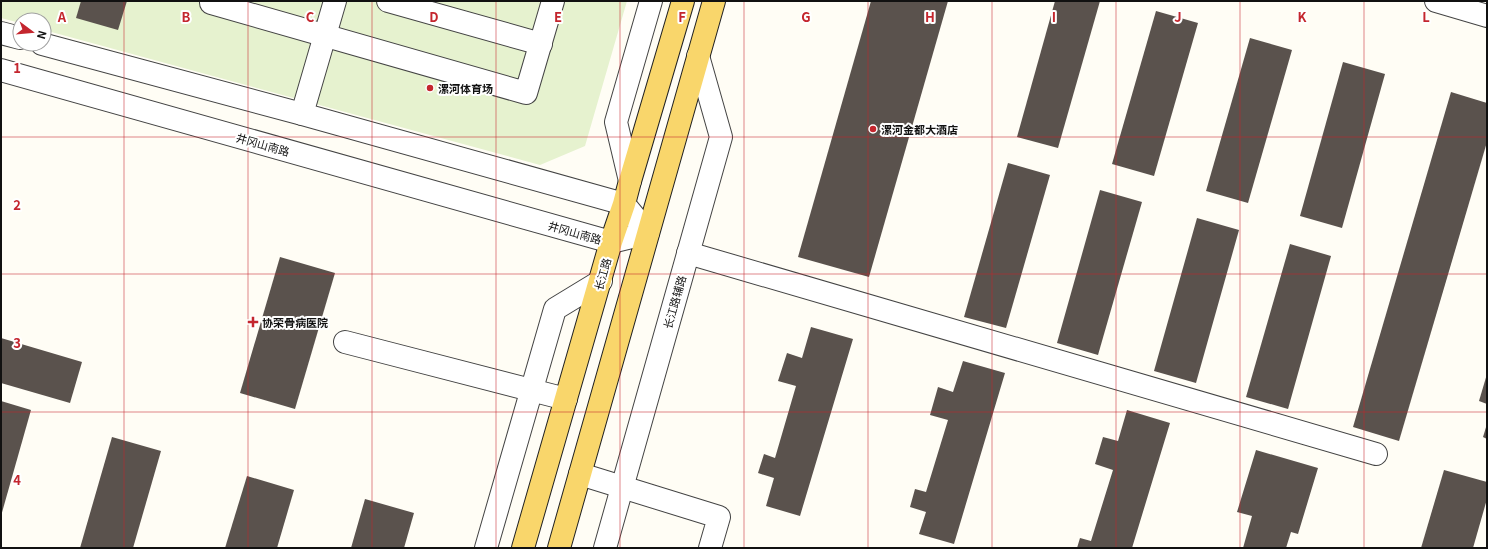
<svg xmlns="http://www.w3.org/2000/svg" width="1488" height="549" font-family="Georgia,'Noto Sans SC',serif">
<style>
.pitch{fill:#e6f2cf}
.building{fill:#5a524d}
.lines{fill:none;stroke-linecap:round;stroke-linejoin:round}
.minor-casing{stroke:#444;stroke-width:24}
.major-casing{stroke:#222;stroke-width:24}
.minor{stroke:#fff;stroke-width:22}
.major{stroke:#f9d66b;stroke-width:22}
.grid{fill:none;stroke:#c4262e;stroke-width:1;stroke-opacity:0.55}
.poi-dot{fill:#c4262e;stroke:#fff;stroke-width:1.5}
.labels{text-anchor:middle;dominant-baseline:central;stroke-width:4;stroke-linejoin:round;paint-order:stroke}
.poi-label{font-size:11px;font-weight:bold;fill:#111;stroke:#fff;text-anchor:start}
.street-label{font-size:11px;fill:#111;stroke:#fff}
.grid-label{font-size:13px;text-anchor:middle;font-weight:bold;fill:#c4262e;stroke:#fff;stroke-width:4;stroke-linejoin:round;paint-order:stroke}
</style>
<rect width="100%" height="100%" fill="#fffdf5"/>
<path class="pitch" d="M1,1H627L585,146L540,165L44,30V20H20V23L1,18Z"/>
<g class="building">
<path d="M81,1H127L118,30L76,18Z"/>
<path d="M871,1H948L869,277L798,257Z"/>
<path d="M1055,1H1100L1058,148L1017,137Z"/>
<path d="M1156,11L1198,23L1154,176L1112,164Z"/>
<path d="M1250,38L1292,50L1248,203L1206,191Z"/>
<path d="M1343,62L1385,74L1342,228L1300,216Z"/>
<path d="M1451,92L1487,103V142L1399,441L1353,427Z"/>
<path d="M1008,163L1050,175L1006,328L964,317Z"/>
<path d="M1100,190L1142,202L1098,355L1057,343Z"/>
<path d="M1197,218L1239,230L1196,383L1154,371Z"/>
<path d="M1290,244L1331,256L1288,409L1246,397Z"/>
<path d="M280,257L335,273L295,409L240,393Z"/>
<path d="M811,327L853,339L800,516L766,506L774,478L758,473L764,454L775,458L796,386L778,381L787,353L802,358Z"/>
<path d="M1,338L82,362L70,403L1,383Z"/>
<path d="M963,361L1005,373L954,544L919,534L926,512L910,507L915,489L926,492L948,420L930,415L938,387L953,392Z"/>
<path d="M1487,374V404L1479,401Z"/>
<path d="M1,401L31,410L1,516Z"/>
<path d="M1127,410L1170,423L1132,548H1077L1080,538L1091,541L1113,470L1095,464L1103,437L1118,441Z"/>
<path d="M1487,424V439L1483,437Z"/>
<path d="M112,437L161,451L133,548H80Z"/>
<path d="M1256,450L1318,468L1298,534L1291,532L1286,548H1243L1252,516L1237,512Z"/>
<path d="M1444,470L1487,482V499L1473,548H1421Z"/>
<path d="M247,476L294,490L277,548H225Z"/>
<path d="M365,499L414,513L404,548H351Z"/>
</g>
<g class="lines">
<defs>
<g id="minor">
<path d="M211,1V3L526,93L553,1"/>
<path d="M388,1L541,44"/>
<path d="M1436,1L1487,16"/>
<path d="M1,33L20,38"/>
<path d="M1,70L611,242L648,233L624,204L302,114L42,44"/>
<path d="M302,114L335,1"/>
<path d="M630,181L616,122L651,1"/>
<path d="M688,253L1376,454"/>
<path d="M345,342L566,399"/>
<path d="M580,474L719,517L710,548"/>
<path d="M486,548L555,309L601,281"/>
<path d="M605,548L721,137L698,56"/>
</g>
<g id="major">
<path d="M523,548L611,242L624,204L630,181L683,1"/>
<path d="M559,548L714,1"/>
</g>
</defs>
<use href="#minor" class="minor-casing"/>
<use href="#major" class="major-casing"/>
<use href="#minor" class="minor"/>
<use href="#major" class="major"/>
</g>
<path class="grid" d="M124,1V548M248,1V548M372,1V548M496,1V548M620,1V548M744,1V548M868,1V548M992,1V548M1116,1V548M1240,1V548M1364,1V548M1,137H1487M1,274H1487M1,412H1487"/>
<g class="poi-dot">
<circle cx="430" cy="88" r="4"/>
<circle cx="873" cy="129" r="4"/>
<path d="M251 316h4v4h4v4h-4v4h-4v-4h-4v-4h4z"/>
</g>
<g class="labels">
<g class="poi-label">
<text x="438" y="88">漯河体育场</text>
<text x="881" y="129">漯河金都大酒店</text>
<text x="262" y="322">协荣骨病医院</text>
</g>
<g class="street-label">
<text transform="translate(263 144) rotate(16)">井冈山南路</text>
<text transform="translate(575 232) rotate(16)">井冈山南路</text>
<text transform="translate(602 274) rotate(-74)">长江路</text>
<text transform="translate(674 302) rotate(-74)">长江路辅路</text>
</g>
</g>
<g class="grid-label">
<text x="62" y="22">A</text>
<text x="186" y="22">B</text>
<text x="310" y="22">C</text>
<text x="434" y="22">D</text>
<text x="558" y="22">E</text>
<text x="682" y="22">F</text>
<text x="806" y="22">G</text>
<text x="930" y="22">H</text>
<text x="1054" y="22">I</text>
<text x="1178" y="22">J</text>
<text x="1302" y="22">K</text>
<text x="1426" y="22">L</text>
<text x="17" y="73">1</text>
<text x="17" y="210">2</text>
<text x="17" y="348">3</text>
<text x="17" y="485">4</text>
</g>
<rect width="1488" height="549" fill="none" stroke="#111111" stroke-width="4"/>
<g transform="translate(32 32) rotate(106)"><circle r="19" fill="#ffffff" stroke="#a0a0a0"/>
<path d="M0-3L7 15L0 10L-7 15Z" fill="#c4262e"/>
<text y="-6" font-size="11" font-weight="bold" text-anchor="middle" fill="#111111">N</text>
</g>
</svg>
